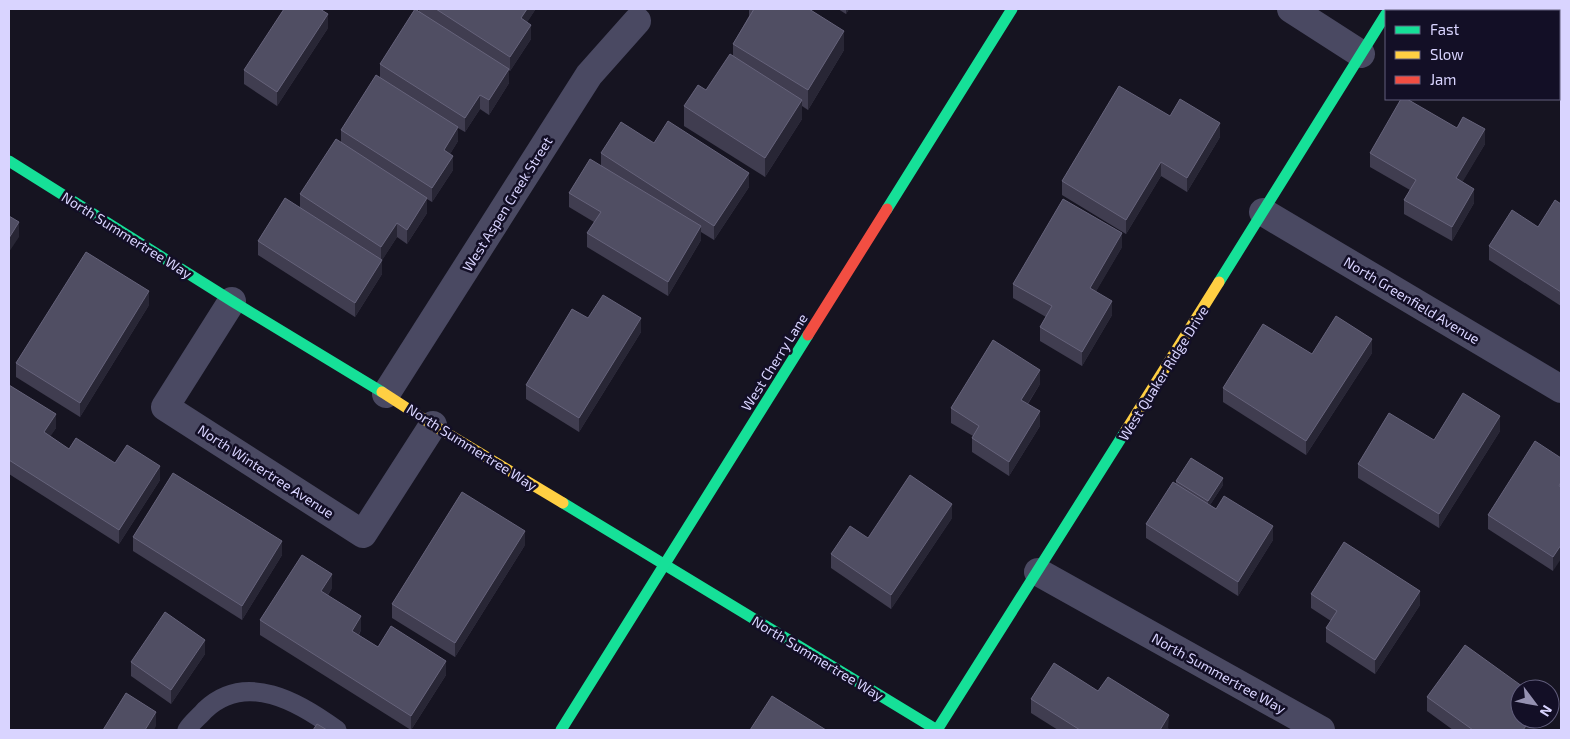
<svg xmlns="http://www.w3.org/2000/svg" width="1570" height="739" font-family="'Exo 2',sans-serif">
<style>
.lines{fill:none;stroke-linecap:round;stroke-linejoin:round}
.lane{stroke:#4a4962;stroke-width:19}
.street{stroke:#4a4962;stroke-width:28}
.fast{stroke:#16e098;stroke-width:11}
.slow{stroke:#ffcf43;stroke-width:11}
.jam{stroke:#f24e42;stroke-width:11}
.wall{fill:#403d50}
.shaded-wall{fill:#282635}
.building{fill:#504e63;stroke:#66637b}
.labels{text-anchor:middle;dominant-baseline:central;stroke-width:5;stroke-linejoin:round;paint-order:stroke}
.street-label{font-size:14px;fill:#d9d4ff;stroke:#130f26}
</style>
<rect width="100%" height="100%" fill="#161421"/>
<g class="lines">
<path class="lane" d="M187,730C191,723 199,717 205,710C246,671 299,702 337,730"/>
<g class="street">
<path d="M1291,9L1361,54"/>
<path d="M1263,212L1561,389"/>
<path d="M232,301L165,407L363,534L433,425"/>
<path d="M386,394L589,75L637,21"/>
<path d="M1038,572L1321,730"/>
</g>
<g class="fast">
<path d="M9,161L232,301L382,392"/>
<path d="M887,209L1012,9"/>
<path d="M1219,282L1386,14"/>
<path d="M563,503L937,730"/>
<path d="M561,730L808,335"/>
<path d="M937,730L1125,432"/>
</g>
<g class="slow">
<path d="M382,392L433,425L563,503"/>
<path d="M1125,432L1219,282"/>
</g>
<path class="jam" d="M808,335L887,209"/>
</g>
<g class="wall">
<path d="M419,9H535V10L527,22L531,39L510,71L509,70V83L489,115L480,109L465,132L458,128V141L450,154L453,170L432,202L427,199V213L407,244L397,237L382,260V274L355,317L258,255V241L300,207V194L341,142V130L380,77V64L419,11Z"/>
<path d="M749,9H809L844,50L808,110L802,106V119L765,177L684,126V106L706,90L733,55V44L749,16Z"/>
<path d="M838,9H849L846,14Z"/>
<path d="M328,28L277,106L244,84V70Z"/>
<path d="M1170,116L1220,137L1187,192L1161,176L1126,234L1062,195V181Z"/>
<path d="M1457,128L1485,144L1462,182L1474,203L1452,241L1404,214V200L1410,190L1370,167V153Z"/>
<path d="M654,143L749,187L714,240L701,232V240L668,296L587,247V233L594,222L569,207V193L601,166V153Z"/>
<path d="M1561,204V306L1489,260V246L1538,227Z"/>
<path d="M1122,247L1096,291L1112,315L1082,366L1040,341V327L1046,317L1013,298V284Z"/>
<path d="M149,305L80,417L16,377V363Z"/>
<path d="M588,318L641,332L579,432L526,399V385Z"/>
<path d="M1372,353L1306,455L1223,402V388L1312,354Z"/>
<path d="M1040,384L1028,404L1040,426L1009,476L972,452V438L973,436L951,423V408Z"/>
<path d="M9,385L56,428L50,436L69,449L115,463L160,480L119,544L9,474Z"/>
<path d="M1500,431L1439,528L1358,478V464L1434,440Z"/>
<path d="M1561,458L1553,571L1488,529V515Z"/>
<path d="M1176,481L1223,485L1210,505L1273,540L1238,596L1146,538V524L1176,484Z"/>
<path d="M952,518L891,609L831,568V554L868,538Z"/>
<path d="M133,537L282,555L242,620L133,551Z"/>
<path d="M525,545L455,657L392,618V604Z"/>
<path d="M332,588L328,595L361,630L359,635L378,647L446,675L411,730L260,635V620Z"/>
<path d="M1311,594L1420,605L1375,674L1326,642V628L1331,621L1311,608Z"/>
<path d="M205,654L171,704L131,676V662Z"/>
<path d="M1098,691L1169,729L1168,730H1058L1031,713V699Z"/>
<path d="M1427,697L1520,719H1541L1533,730H1453L1427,711Z"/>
</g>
<g class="shaded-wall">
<path d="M527,9H535V10L521,32V18Z"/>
<path d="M846,9H849L846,14Z"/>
<path d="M328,14V28L277,106V92Z"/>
<path d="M531,25V39L510,71V57Z"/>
<path d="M844,31V50L808,110V90Z"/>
<path d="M1561,47V61L1559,65V51Z"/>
<path d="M509,69V83L489,115V100Z"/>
<path d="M480,95V109L465,132V118Z"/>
<path d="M802,100V119L765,177V158Z"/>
<path d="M1220,123V137L1187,192V178Z"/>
<path d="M458,127V141L444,164V150Z"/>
<path d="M1485,129V144L1456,193V178Z"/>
<path d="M453,156V170L432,202V188Z"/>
<path d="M1161,162V176L1126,234V220Z"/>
<path d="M749,173V187L714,240V226Z"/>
<path d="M1474,189V203L1452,241V227Z"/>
<path d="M427,198V213L407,244V230Z"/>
<path d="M19,222V237L9,252V238Z"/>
<path d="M397,223V237L381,262V247Z"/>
<path d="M701,226V240L668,296V282Z"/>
<path d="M1122,233V247L1090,302V288Z"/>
<path d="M382,260V274L355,317V303Z"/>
<path d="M149,291V305L80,417V403Z"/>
<path d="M1112,301V315L1082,366V352Z"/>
<path d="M641,318V332L579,432V418Z"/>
<path d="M1372,339V353L1306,455V441Z"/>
<path d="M1040,370V384L1021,414V400Z"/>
<path d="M1040,411V426L1009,476V462Z"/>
<path d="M56,414V428L44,446V432Z"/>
<path d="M1500,416V431L1439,528V514Z"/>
<path d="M160,466V480L119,544V530Z"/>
<path d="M1223,478V485L1208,508V501Z"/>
<path d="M952,504V518L891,609V595Z"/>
<path d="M1273,526V540L1238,596V582Z"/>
<path d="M525,531V545L455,657V643Z"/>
<path d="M282,541V555L242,620V606Z"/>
<path d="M1561,545V559L1553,571V557Z"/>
<path d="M332,574V588L321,605V591Z"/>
<path d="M1420,591V605L1375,674V660Z"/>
<path d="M361,616V630L352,645V631Z"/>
<path d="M205,640V654L171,704V690Z"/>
<path d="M446,661V675L411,730V716Z"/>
<path d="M156,712V726L154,730H145Z"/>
<path d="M1169,715L1168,730H1160Z"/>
<path d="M1531,719H1541L1533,730H1523Z"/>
</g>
<g class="building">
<path d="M284,9H320L328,14L277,92L244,70Z"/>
<path d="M415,9L509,69L489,100L480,95L465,118L380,64Z"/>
<path d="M436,9H527L521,18L531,25L510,57Z"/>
<path d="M754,9H809L844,31L808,90L733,44Z"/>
<path d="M1478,9H1561V47L1559,50V11H1477Z"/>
<path d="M730,54L802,100L765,158L684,106L698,85L706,90Z"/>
<path d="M376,75L458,127L444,150L453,156L432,188L341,130Z"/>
<path d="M1119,86L1170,116L1180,99L1220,123L1187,178L1161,162L1126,220L1062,181Z"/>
<path d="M1401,99H1407L1457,128L1463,117L1485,129L1456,178L1474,189L1452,227L1404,200L1416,180L1370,153Z"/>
<path d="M668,121L749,173L714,226L601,153L621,122L654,143Z"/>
<path d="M336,139L427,198L407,230L397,223L381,247L300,194Z"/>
<path d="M590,159L701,226L668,282L587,233L601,212L569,193Z"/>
<path d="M285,198L382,260L355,303L258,241Z"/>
<path d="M1063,199L1122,233L1090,288L1112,301L1082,352L1040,327L1052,306L1013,284Z"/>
<path d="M1555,200L1561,204V292L1489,246L1512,210L1538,227Z"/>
<path d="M9,216L19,222L9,238Z"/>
<path d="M86,252L149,291L80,403L16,363Z"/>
<path d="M603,295L641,318L579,418L526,385L572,309L588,318Z"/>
<path d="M1336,316L1372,339L1306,441L1223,388L1263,324L1312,354Z"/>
<path d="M993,340L1040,370L1021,400L1040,411L1009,462L972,438L979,426L951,408Z"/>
<path d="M9,385L56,414L44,432L69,449L76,438L115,463L127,445L160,466L119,530L9,460Z"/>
<path d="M1463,393L1500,416L1439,514L1358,464L1389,413L1434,440Z"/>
<path d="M1535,441L1561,458V482L1559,486L1561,487V545L1553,557L1488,515Z"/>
<path d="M1191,458L1223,478L1208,501L1176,481Z"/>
<path d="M173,473L282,541L242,606L133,537Z"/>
<path d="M910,475L952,504L891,595L831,554L850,526L868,538Z"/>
<path d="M1173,482L1216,509L1224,496L1273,526L1238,582L1146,524Z"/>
<path d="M462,492L525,531L455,643L392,604Z"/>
<path d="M1344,542L1420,591L1375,660L1326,628L1337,611L1311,594Z"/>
<path d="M302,555L332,574L321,591L361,616L352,631L378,647L391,626L446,661L411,716L260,620Z"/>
<path d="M165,612L205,640L171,690L131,662Z"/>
<path d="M1465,645L1526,689H1520V719H1531L1523,730H1473L1427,697Z"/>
<path d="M1054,663L1098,691L1108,677L1169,715L1160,730H1080L1031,699Z"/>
<path d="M126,693L156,712L145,730H103Z"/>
<path d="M772,696L826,730H750Z"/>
<path d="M317,724L327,730H313Z"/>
</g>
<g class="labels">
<g class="street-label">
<text transform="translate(507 204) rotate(-58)">West Aspen Creek Street</text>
<text transform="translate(127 235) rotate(32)">North Summertree Way</text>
<text transform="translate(1412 300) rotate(31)">North Greenfield Avenue</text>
<text transform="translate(774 362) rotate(-58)">West Cherry Lane</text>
<text transform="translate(1163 373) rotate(-58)">West Quaker Ridge Drive</text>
<text transform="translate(472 447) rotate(32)">North Summertree Way</text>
<text transform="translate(266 471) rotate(33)">North Wintertree Avenue</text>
<text transform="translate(818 658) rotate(31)">North Summertree Way</text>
<text transform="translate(1219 673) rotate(29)">North Summertree Way</text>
</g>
</g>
<rect width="1570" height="739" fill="none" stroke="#d9d4ff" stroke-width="20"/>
<rect x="1385" y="10" width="175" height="90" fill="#130f26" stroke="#625e7d"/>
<rect x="1395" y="26" width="25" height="8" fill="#16e098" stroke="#625e7d"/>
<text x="1430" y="35" font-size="15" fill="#d9d4ff">Fast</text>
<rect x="1395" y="51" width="25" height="8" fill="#ffcf43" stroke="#625e7d"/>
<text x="1430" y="60" font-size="15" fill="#d9d4ff">Slow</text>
<rect x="1395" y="76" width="25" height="8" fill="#f24e42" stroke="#625e7d"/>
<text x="1430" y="85" font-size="15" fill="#d9d4ff">Jam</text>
<g transform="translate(1535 704) rotate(122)"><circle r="24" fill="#130f26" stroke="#625e7d"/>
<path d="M0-4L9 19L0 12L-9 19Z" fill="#9591b1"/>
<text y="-8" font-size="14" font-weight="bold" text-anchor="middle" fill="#d9d4ff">N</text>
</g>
</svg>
